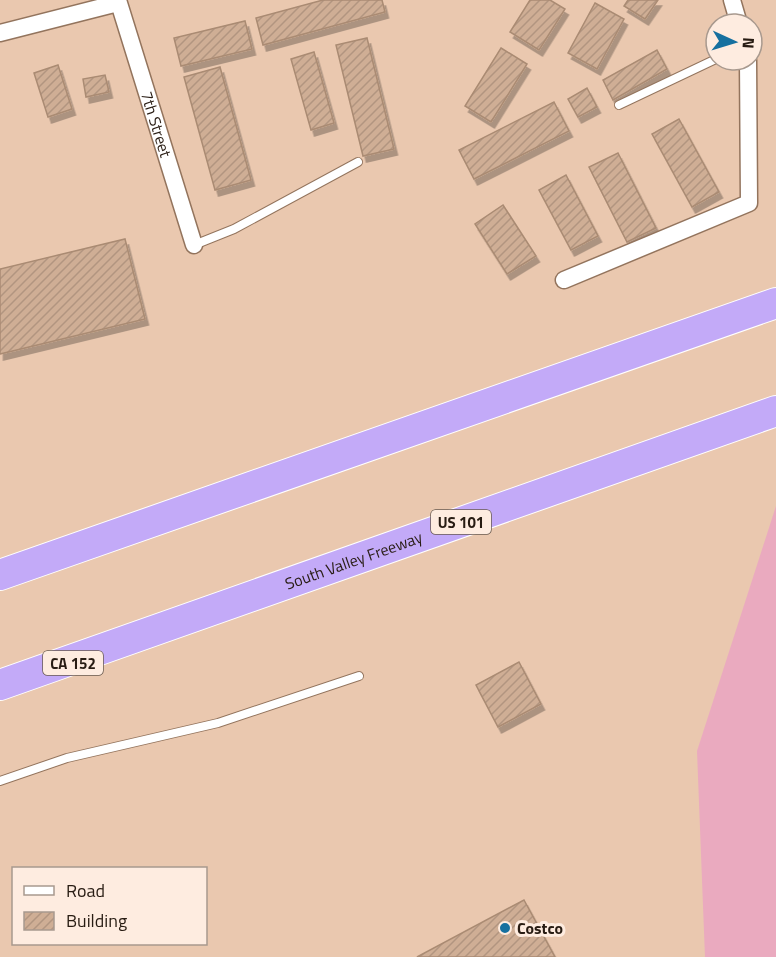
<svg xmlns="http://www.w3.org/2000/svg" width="776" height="957" font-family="'Titillium Web',sans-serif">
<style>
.grass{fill:#eaaabf}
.building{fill:url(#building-hatch);stroke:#aa8b73;stroke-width:1.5;filter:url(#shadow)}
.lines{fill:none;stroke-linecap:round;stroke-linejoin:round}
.lane-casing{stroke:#93745d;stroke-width:10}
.street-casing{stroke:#93745d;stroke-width:19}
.highway-casing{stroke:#fff;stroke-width:32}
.lane{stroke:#fff;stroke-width:8}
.street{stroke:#fff;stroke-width:16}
.highway{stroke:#c3aaf8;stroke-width:30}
.poi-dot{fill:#16709f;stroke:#feece0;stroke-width:2}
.labels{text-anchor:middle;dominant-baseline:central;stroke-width:6;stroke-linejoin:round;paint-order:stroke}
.shield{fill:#feece0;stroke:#685a50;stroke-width:1.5}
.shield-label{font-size:15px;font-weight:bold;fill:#281c13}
.street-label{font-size:16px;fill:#281c13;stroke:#feece0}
.poi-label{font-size:16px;font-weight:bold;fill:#281c13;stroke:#feece0;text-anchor:start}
</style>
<defs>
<pattern id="building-hatch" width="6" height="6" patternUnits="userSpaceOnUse" patternTransform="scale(1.5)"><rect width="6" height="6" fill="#cfae95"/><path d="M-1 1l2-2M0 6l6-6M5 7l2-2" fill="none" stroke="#b29580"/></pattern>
<filter id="shadow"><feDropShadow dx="3.5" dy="6" stdDeviation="0" flood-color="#0004"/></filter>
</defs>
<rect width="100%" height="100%" fill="#eac8af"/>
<path class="grass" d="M776,506V957H705L697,751Z"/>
<g class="building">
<path d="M323,0H382L385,12L263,45L256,18Z"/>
<path d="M530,0H550L565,9L539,50L510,32Z"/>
<path d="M628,0H658L645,19L624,6Z"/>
<path d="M595,3L624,19L597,69L568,53Z"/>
<path d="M245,21L252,49L181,66L174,38Z"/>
<path d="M367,38L394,149L363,156L336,45Z"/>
<path d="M501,48L527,64L491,122L465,106Z"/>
<path d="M657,50L667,69L613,100L603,80Z"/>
<path d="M314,52L334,123L311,130L291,59Z"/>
<path d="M58,65L72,109L48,117L34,73Z"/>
<path d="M220,67L251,180L215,190L184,77Z"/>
<path d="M105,75L109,92L86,97L83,79Z"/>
<path d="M587,88L597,107L578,117L568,99Z"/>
<path d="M554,102L569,131L474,179L459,150Z"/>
<path d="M679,119L719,192L692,207L652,134Z"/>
<path d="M618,153L656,228L627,242L589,167Z"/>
<path d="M566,175L598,236L571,250L539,190Z"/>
<path d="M503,205L536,256L507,274L475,224Z"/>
<path d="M125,239L145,319L0,354V269Z"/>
<path d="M519,662L541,704L498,727L476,685Z"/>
<path d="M524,900L555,957H417Z"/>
</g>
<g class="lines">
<defs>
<g id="lane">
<path d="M619,105L716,59"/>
<path d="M194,245L234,229L358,162"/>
<path d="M0,781L67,758L218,723L359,676"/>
</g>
<g id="street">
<path id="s1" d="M118,0L194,245"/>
<path d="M732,0L739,24"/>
<path d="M0,33L118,3"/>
<path d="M564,280L749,203L748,60"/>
</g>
<g id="highway">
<path d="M0,575L776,303"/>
<path id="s2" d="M0,685L776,411"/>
</g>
</defs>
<use href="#lane" class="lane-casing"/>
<use href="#street" class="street-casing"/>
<use href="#highway" class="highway-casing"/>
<use href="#lane" class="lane"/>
<use href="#street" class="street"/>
<use href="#highway" class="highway"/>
</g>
<circle class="poi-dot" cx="505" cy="928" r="6"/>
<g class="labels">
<g class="shield">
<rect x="431" y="510" width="60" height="24" rx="4.5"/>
<rect x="43" y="651" width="60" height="24" rx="4.5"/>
</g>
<g class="shield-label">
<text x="461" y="522">US 101</text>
<text x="73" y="663">CA 152</text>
</g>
<g class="street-label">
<text stroke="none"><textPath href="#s1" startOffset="130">7th Street</textPath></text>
<text stroke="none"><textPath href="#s2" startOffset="375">South Valley Freeway</textPath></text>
</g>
<g class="poi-label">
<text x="517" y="928">Costco</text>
</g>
</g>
<rect x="12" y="867" width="195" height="78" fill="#feece0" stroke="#a8998e" stroke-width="1.5"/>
<rect x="24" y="886" width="30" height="9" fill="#ffffff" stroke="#a8998e" stroke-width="1.5"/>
<text x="66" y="897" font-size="18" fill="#281c13">Road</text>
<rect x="24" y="912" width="30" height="18" fill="url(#building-hatch)" stroke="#a8998e" stroke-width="1.5"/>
<text x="66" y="927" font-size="18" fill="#281c13">Building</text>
<g transform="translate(734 42) rotate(94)"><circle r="28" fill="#feece0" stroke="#a8998e" stroke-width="1.5"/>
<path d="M0-4.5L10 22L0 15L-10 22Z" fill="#16709f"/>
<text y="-9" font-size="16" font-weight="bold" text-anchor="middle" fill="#281c13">N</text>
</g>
</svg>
